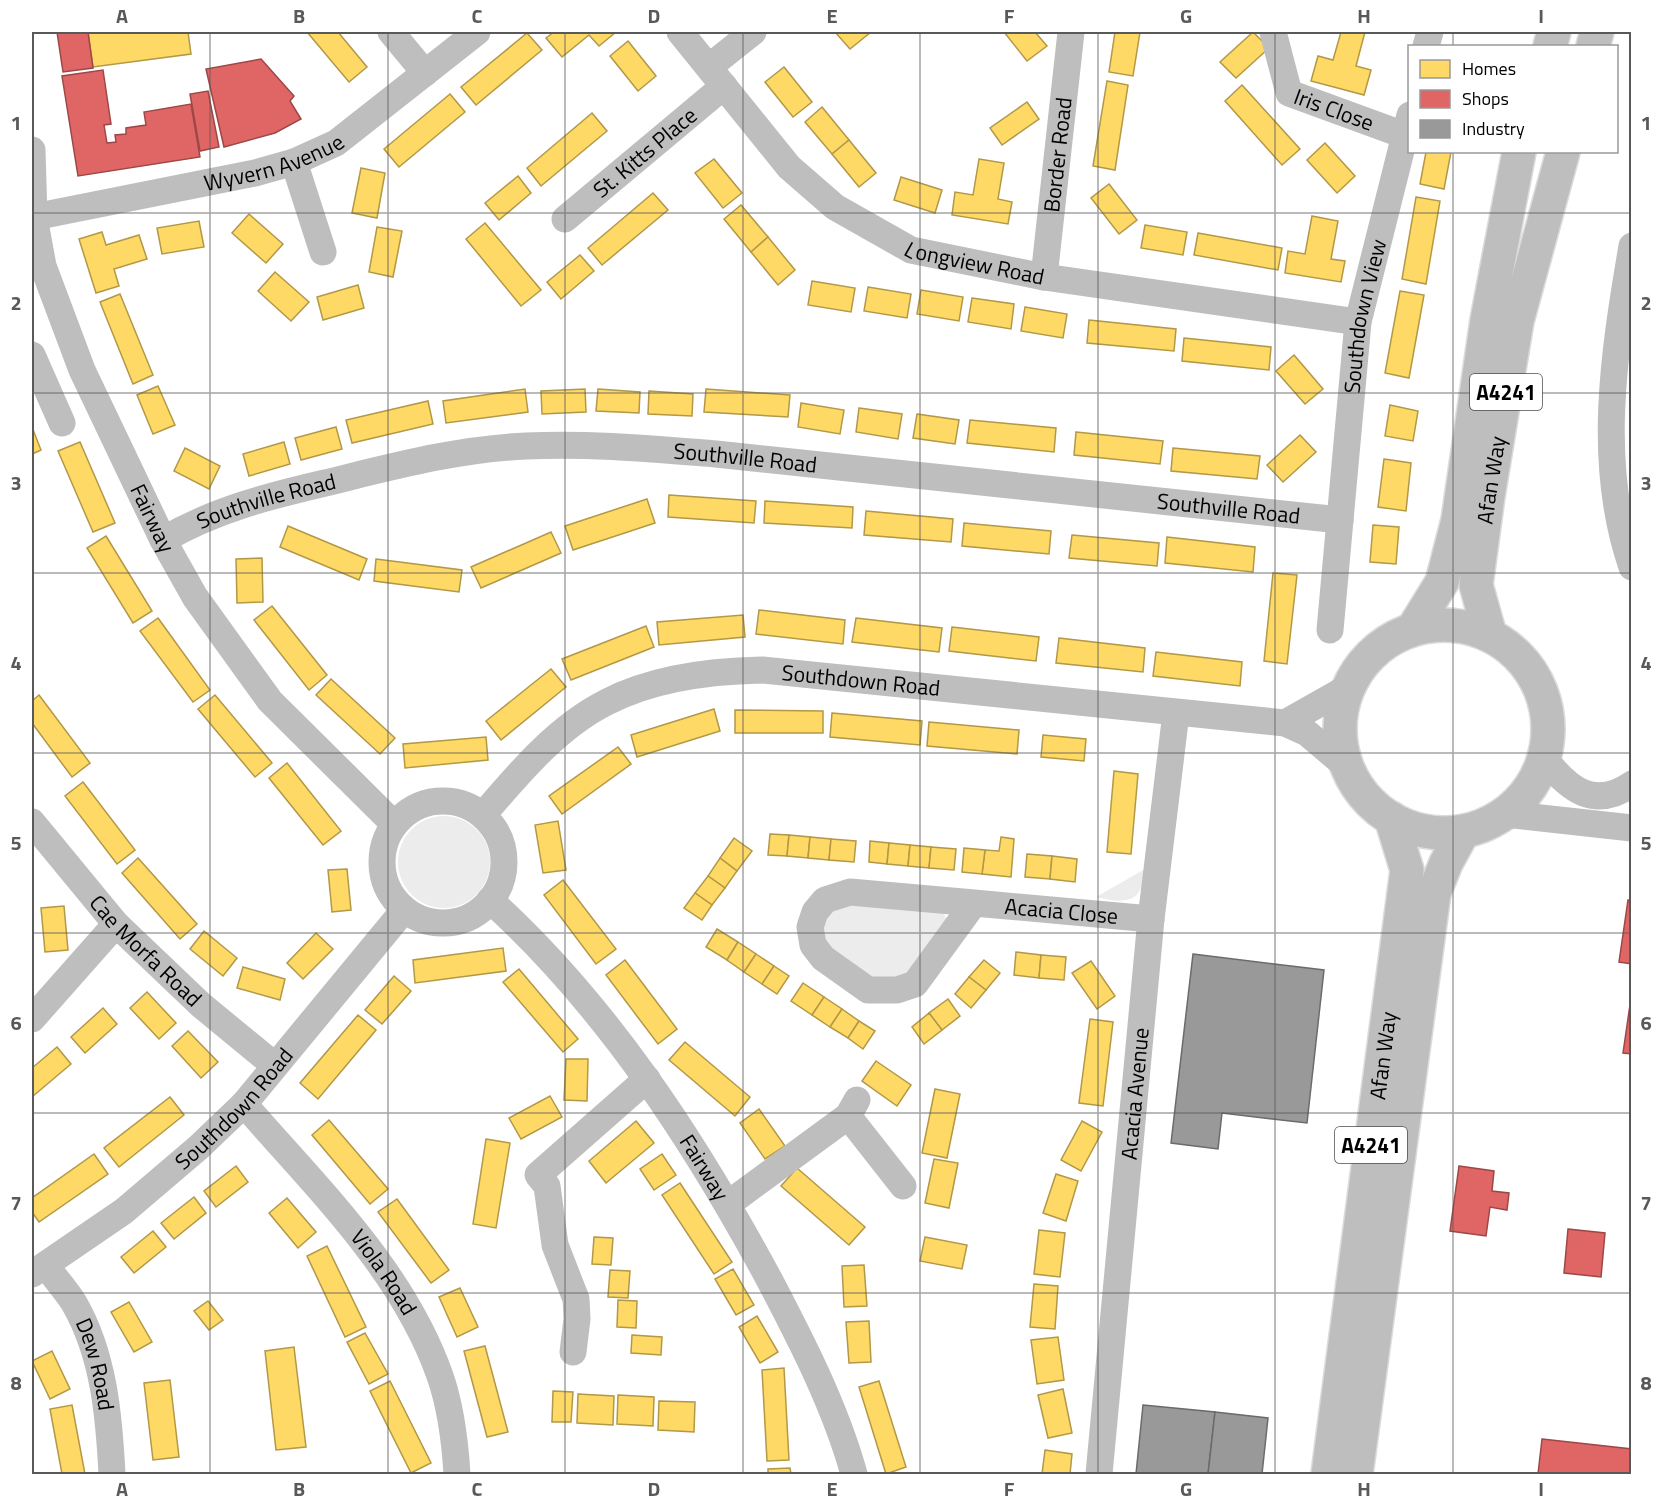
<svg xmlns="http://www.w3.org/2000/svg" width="1663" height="1506" font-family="'Titillium Web',sans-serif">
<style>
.green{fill:#ececec}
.homes{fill:#ffd966;stroke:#b29847;stroke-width:1.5}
.shops{fill:#e06666;stroke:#9d4747;stroke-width:1.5}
.industry{fill:#999;stroke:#6b6b6b;stroke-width:1.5}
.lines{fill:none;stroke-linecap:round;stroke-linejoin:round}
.major-casing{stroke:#dbdbdb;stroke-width:36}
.minor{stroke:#bebebe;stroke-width:27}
.major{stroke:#bebebe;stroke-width:33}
.grid{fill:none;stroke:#595959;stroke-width:1.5;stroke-opacity:0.55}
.labels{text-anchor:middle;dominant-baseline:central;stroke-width:6;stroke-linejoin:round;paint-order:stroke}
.shield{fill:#fff;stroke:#4c4c4c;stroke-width:1.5}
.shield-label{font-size:21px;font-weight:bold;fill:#000}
.street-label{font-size:22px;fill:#000;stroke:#fff}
.neatline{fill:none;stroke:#595959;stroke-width:2}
.grid-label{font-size:20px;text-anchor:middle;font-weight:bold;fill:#595959}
</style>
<rect width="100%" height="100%" fill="#fff"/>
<g class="green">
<circle cx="444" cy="862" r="46"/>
<path d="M1145,869C1142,904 1126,904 1096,897Z"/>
<path d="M832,904L940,907L948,921L909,972L881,982L826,953L820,925Z"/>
</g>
<g class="homes">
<path d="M88,32H188L191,54L93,67Z"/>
<path d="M307,32H338L367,67L349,82Z"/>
<path d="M554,32H616L599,46L589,35L562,57L546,38Z"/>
<path d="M835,32H871L850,49Z"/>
<path d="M1004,32H1035L1047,46L1027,61Z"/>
<path d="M1115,32H1140L1133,76L1109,72Z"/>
<path d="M1253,32L1269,48L1236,78L1220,62Z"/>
<path d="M1341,32H1365L1356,66L1371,70L1364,95L1311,81L1318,56L1333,60Z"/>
<path d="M527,33L542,50L476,105L461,87Z"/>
<path d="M628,41L656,76L638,91L610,56Z"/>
<path d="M784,67L812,102L793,117L765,82Z"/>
<path d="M1107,81L1128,85L1115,170L1093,166Z"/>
<path d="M1242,85L1300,149L1282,165L1225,101Z"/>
<path d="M450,94L465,112L399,167L384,149Z"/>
<path d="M1027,102L1039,119L1002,145L990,128Z"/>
<path d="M822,107L849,140L832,154L805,122Z"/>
<path d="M592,113L607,131L541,186L527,168Z"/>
<path d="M849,140L876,173L859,187L832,154Z"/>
<path d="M1325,143L1355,176L1337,193L1307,160Z"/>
<path d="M1426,152H1451L1444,189L1420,184Z"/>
<path d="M714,159L742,193L723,208L695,173Z"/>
<path d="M979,159L1004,163L998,199L1012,202L1008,224L952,215L955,192L973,195Z"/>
<path d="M361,168L385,173L377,218L352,213Z"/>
<path d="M518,176L531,193L499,220L485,203Z"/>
<path d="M901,177L942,190L935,213L894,200Z"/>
<path d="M1109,184L1137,220L1119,234L1091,198Z"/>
<path d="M653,193L668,210L602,265L588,248Z"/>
<path d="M1416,197L1440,201L1426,284L1402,279Z"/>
<path d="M741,205L768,237L751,252L724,219Z"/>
<path d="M249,214L283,244L266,263L232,233Z"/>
<path d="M1312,216L1338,221L1331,259L1345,261L1341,282L1285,273L1288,251L1305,254Z"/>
<path d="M199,221L204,247L162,254L157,228Z"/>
<path d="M485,223L541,290L521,306L466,239Z"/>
<path d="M1145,225L1187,232L1183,255L1141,248Z"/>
<path d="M377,227L402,231L393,277L369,272Z"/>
<path d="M102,232L106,245L139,235L147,259L114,269L119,286L96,293L79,239Z"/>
<path d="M1198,233L1282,248L1278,270L1194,255Z"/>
<path d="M768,237L795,270L778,285L751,252Z"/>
<path d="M580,255L594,271L561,299L547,282Z"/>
<path d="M275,272L309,302L291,321L258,291Z"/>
<path d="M812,281L855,288L851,312L808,305Z"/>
<path d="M358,285L364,308L323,320L317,297Z"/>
<path d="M868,287L911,294L907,318L864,311Z"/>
<path d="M921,290L963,297L959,321L917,314Z"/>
<path d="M1400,291L1424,295L1409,378L1385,373Z"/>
<path d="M120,294L153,375L133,384L100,302Z"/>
<path d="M972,298L1014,304L1011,329L968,322Z"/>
<path d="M1025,307L1067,314L1063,338L1021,331Z"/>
<path d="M1089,320L1176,329L1174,351L1087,343Z"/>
<path d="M1184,338L1271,347L1269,370L1182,361Z"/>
<path d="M1294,355L1323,389L1305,404L1276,371Z"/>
<path d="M158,386L175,425L153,434L137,395Z"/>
<path d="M525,389L528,412L446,423L443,401Z"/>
<path d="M585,389L586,412L542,414L541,391Z"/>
<path d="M598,389L640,392L639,413L596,411Z"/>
<path d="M706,389L790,395L788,417L704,412Z"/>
<path d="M649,391L693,394L692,416L648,414Z"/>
<path d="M428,401L433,424L352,443L346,420Z"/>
<path d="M801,403L844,410L840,434L798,427Z"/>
<path d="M1390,405L1418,411L1413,441L1385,436Z"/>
<path d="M859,408L902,414L898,439L856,432Z"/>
<path d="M917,414L959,420L955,444L913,438Z"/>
<path d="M970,420L1056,428L1054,452L967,443Z"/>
<path d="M32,427L41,450L32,454Z"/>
<path d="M336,427L342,449L301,460L295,438Z"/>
<path d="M1076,432L1163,441L1160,464L1074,455Z"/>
<path d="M1300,435L1316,452L1283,482L1267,465Z"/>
<path d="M80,442L115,523L93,532L58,451Z"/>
<path d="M284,442L290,464L249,476L243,454Z"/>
<path d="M185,448L220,466L209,489L174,471Z"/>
<path d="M1173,448L1260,456L1257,479L1171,471Z"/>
<path d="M1384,459L1411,463L1406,511L1378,507Z"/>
<path d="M669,495L756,501L754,523L668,517Z"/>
<path d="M647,499L655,523L573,550L565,526Z"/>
<path d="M765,501L853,507L852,528L764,523Z"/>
<path d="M866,511L953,519L951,542L864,535Z"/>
<path d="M964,523L1051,531L1049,554L962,546Z"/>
<path d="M1373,525L1399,527L1396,564L1370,562Z"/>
<path d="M288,526L367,559L359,580L280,547Z"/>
<path d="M551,532L561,553L481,588L471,567Z"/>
<path d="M1072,535L1159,543L1157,566L1069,558Z"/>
<path d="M106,536L152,611L133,623L87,548Z"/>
<path d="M1167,537L1255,547L1253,572L1165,563Z"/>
<path d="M262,558L263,602L237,603L236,559Z"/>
<path d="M376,559L462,570L459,592L374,581Z"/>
<path d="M1273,573L1297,575L1287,664L1264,661Z"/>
<path d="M272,606L327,675L309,690L254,620Z"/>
<path d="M759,610L845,620L843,644L756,634Z"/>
<path d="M743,615L745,637L659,645L657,622Z"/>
<path d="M158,618L210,690L193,702L140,631Z"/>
<path d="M856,618L942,628L939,652L852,642Z"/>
<path d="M646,626L654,647L571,680L562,659Z"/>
<path d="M952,627L1039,637L1036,661L949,651Z"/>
<path d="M1059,638L1145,648L1143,672L1056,663Z"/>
<path d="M1156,652L1242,662L1240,686L1153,676Z"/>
<path d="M551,669L566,687L501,740L486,721Z"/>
<path d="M331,679L395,738L380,754L316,695Z"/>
<path d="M39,695L90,763L72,777L32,723V701Z"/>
<path d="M215,695L272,763L255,777L198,709Z"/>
<path d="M714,709L720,731L637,757L631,735Z"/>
<path d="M735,710L823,711V733H735Z"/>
<path d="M832,713L922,721L920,745L830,737Z"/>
<path d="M929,722L1019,730L1017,754L927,746Z"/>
<path d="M1043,735L1086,739L1084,761L1041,757Z"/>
<path d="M486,737L488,760L405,768L403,744Z"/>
<path d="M618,747L631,764L562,814L549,796Z"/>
<path d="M287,763L341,831L323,845L269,778Z"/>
<path d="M1114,771L1138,774L1131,854L1107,852Z"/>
<path d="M83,782L135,850L117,864L65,796Z"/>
<path d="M558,821L566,870L543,873L535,825Z"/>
<path d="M770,834L789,835L787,856L768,855Z"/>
<path d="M789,835L810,837L808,858L787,856Z"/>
<path d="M810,837L831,839L829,860L808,858Z"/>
<path d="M1001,837L1014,839L1011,877L982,874L985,850L999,851Z"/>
<path d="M734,838L752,851L737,871L720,858Z"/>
<path d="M831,839L856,841L854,862L829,860Z"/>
<path d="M870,841L889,843L887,864L869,862Z"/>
<path d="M889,843L910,845L908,866L887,864Z"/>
<path d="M910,845L931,847L929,868L908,866Z"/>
<path d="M931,847L956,849L954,870L929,868Z"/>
<path d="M964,848L985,850L982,874L962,872Z"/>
<path d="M1027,854L1052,856L1050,879L1025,877Z"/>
<path d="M1052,856L1077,859L1075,882L1050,879Z"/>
<path d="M138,858L197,924L180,939L122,873Z"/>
<path d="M720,858L737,871L725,888L708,876Z"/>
<path d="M347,869L351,910L332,912L328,870Z"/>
<path d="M708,876L725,888L712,905L695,893Z"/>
<path d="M563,880L616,949L596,964L544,895Z"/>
<path d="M695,893L712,905L702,920L684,908Z"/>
<path d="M64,906L68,950L45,952L41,908Z"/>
<path d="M717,929L738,942L727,960L706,947Z"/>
<path d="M204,931L237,958L223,976L190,949Z"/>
<path d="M316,933L333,949L303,979L287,963Z"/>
<path d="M738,942L756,954L744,972L727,960Z"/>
<path d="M503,948L506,971L415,983L413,960Z"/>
<path d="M1016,952L1041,955L1039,978L1014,975Z"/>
<path d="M756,954L774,966L762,984L744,972Z"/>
<path d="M1041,955L1066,957L1064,980L1039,978Z"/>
<path d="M625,960L677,1029L658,1044L606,975Z"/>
<path d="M984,960L1000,973L986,990L969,977Z"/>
<path d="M1091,961L1115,996L1097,1009L1072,973Z"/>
<path d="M774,966L789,976L777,994L762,984Z"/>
<path d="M243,967L285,979L280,1000L237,988Z"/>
<path d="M519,969L578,1039L563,1052L503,982Z"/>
<path d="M394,976L411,991L382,1024L365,1010Z"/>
<path d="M969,977L986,990L971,1008L955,994Z"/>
<path d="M803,983L824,997L812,1015L791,1001Z"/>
<path d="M147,992L176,1023L159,1039L130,1008Z"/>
<path d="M824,997L842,1009L830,1027L812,1015Z"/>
<path d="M948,999L960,1016L942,1030L929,1013Z"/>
<path d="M103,1008L117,1024L85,1053L71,1037Z"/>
<path d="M842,1009L859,1021L848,1038L830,1027Z"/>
<path d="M929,1013L942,1030L924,1044L912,1027Z"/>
<path d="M358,1015L376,1030L318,1099L300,1083Z"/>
<path d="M1090,1019L1113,1022L1103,1106L1079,1103Z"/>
<path d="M859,1021L875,1031L863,1049L848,1038Z"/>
<path d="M188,1031L218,1062L201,1078L172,1046Z"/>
<path d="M685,1042L750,1097L735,1116L669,1060Z"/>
<path d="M57,1047L71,1064L32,1097V1068Z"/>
<path d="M566,1059H588L587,1101L564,1100Z"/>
<path d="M876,1061L911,1085L897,1106L862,1081Z"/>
<path d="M935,1089L960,1094L947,1158L922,1153Z"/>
<path d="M550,1096L562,1117L521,1139L509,1118Z"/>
<path d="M170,1097L184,1115L119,1167L104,1148Z"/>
<path d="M759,1109L785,1146L765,1159L740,1123Z"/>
<path d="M329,1120L388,1189L370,1204L312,1135Z"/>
<path d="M636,1121L654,1143L606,1183L589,1161Z"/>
<path d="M1082,1121L1102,1132L1081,1171L1061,1160Z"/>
<path d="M486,1139L510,1143L496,1228L473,1224Z"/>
<path d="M94,1154L108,1174L39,1222L32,1212V1198Z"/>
<path d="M662,1154L676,1175L654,1190L640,1169Z"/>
<path d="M934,1159L958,1163L949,1208L925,1203Z"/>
<path d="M236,1166L248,1182L216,1207L204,1191Z"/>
<path d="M797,1168L865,1227L849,1245L781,1186Z"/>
<path d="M1056,1174L1078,1181L1066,1221L1043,1213Z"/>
<path d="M680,1183L732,1262L714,1274L662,1195Z"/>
<path d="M194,1197L206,1213L174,1239L161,1223Z"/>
<path d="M287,1198L316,1232L298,1248L269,1213Z"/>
<path d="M397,1199L449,1270L431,1283L378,1212Z"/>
<path d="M1039,1230L1065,1233L1060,1277L1034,1274Z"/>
<path d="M153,1231L166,1247L134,1273L121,1257Z"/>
<path d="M594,1237L613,1238L611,1265L592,1264Z"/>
<path d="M925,1237L967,1245L962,1269L920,1261Z"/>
<path d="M327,1246L366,1327L345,1337L307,1256Z"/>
<path d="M864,1265L867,1306L844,1307L842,1266Z"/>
<path d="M733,1269L754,1305L736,1315L715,1279Z"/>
<path d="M610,1270L630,1271L628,1298L608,1297Z"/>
<path d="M1034,1284L1058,1286L1055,1329L1030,1327Z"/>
<path d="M460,1288L478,1327L457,1337L439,1297Z"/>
<path d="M618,1300L637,1301L636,1328L617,1327Z"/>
<path d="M208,1301L223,1320L209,1330L194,1311Z"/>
<path d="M129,1302L152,1342L134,1352L111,1312Z"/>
<path d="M757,1316L778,1352L760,1363L739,1327Z"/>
<path d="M869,1321L871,1362L849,1363L846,1322Z"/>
<path d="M365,1333L388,1374L369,1384L347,1342Z"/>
<path d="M632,1335L662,1337L661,1355L631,1353Z"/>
<path d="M1058,1337L1064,1380L1037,1384L1031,1340Z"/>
<path d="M485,1346L508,1432L487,1437L464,1351Z"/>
<path d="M294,1347L306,1447L276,1450L265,1351Z"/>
<path d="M52,1351L70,1389L50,1399L32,1361Z"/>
<path d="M784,1368L789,1460L767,1461L762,1370Z"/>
<path d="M170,1380L179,1457L153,1460L144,1383Z"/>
<path d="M390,1381L431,1463L411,1473L370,1391Z"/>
<path d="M879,1381L906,1467L886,1474L859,1387Z"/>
<path d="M1063,1389L1072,1433L1048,1438L1038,1395Z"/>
<path d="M553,1391L573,1392L571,1422H552Z"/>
<path d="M578,1394L614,1396L613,1425L577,1423Z"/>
<path d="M618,1395L654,1397L653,1426L617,1424Z"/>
<path d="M659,1401L695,1402L694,1432L658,1430Z"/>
<path d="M72,1405L85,1474H62L50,1409Z"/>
<path d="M1045,1450L1072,1454L1070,1474H1042Z"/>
<path d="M790,1468L791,1474H768V1469Z"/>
</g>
<g class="shops">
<path d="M57,32H88L93,68L63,72Z"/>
<path d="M261,59L294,96L290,101L301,119L275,133L224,147L206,69Z"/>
<path d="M103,70L111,124L104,125L107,143L116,142L115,135L126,134V128L146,125L144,112L191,104L200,157L78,176L62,76Z"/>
<path d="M208,91L219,147L200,151L190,94Z"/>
<path d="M1628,900H1632V964L1619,962Z"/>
<path d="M1632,991V1054L1623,1053Z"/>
<path d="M1459,1166L1494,1171L1492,1191L1509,1193L1507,1210L1490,1207L1486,1236L1450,1231Z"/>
<path d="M1568,1229L1605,1233L1601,1277L1564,1273Z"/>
<path d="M1542,1439L1632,1449V1474H1538Z"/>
</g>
<g class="industry">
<path d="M1193,954L1324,970L1307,1123L1222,1113L1218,1149L1171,1143Z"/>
<path d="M1143,1405L1215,1412L1208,1474H1136Z"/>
<path d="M1215,1412L1268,1418L1262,1474H1208Z"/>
</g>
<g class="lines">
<defs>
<g id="major">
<path d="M1550,46L1554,32"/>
<path d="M1593,46L1597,32"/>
<circle cx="1444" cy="729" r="104"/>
<path d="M1413,629L1442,582L1458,520L1487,320L1519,152"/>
<path id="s17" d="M1490,635L1476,585L1488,496L1517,321L1563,152"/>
<path id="s18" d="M1328,1474L1407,870L1391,818"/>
<path d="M1356,1474L1434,893L1446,863L1463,832"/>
</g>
</defs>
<use href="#major" class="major-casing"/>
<g class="minor">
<path d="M391,32L425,73"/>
<path id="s1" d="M680,32L789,167L835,207L911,250L1044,277L1358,322"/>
<path id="s2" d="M1273,32L1289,93L1404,135"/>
<path d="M1426,46L1430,32"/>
<path d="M709,67L753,32"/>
<path id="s3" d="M32,150L34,217L43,266L82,370L163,540L195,597L270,701L394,824"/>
<path d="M294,162L323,252"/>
<path id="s4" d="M34,217L255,173L294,162L336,143L477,32"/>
<path id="s5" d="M565,219L724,86"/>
<path d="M1632,246C1614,352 1596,463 1632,567"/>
<path id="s6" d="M1044,277L1071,32"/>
<path d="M32,355L62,423"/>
<path id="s7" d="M163,540C214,510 269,496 325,483C391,467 457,449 526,446C589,443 653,449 716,454L1340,520"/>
<path id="s8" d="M1330,630L1358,322L1410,115"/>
<path d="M1285,723L1347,688"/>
<path d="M1545,759C1569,790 1595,810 1632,784"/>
<circle cx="443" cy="862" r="61"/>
<path d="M1505,814L1632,828"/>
<path id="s9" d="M483,815C518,774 557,727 607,702C653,678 711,671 762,670L1285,723L1307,733L1346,766"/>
<path id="s10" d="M32,822L116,924L201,1005L274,1065"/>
<path id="s11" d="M490,900C607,1006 695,1142 769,1279C802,1342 835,1406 854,1474"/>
<path id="s12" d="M974,903L915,984L897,990H868L823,958L813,945L810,927L815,912L825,900L850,892L974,903L1151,919"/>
<path d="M32,1019L116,924"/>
<path id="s13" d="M244,1104C316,1187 403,1270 440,1376C451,1407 455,1442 457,1474"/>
<path d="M848,1116L903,1186"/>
<path d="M728,1204L848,1116L857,1100"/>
<path id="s14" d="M46,1266C55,1278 66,1290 74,1303C104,1355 109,1416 112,1474"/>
<path id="s15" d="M32,1274L124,1211L199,1147L244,1104L404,910"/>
<path d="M573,1352L577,1319L576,1299L555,1245L547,1186L538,1175L647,1079"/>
<path id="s16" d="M1099,1474L1151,919L1176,713"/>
</g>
<use href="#major" class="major"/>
</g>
<path class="grid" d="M210,32V1474M388,32V1474M565,32V1474M743,32V1474M920,32V1474M1098,32V1474M1275,32V1474M1453,32V46M1453,152V1474M32,213H1632M32,393H1632M32,573H1632M32,753H1632M32,933H1632M32,1113H1632M32,1293H1632"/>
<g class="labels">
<g class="shield">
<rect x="1470" y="374" width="72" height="36" rx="4.5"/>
<rect x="1335" y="1127" width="72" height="36" rx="4.5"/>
</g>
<g class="shield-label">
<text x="1506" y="392">A4241</text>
<text x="1371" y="1145">A4241</text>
</g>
<g class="street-label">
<text stroke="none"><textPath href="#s2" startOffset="111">Iris Close</textPath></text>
<text stroke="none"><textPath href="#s5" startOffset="104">St. Kitts Place</textPath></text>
<text stroke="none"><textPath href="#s6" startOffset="123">Border Road</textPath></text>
<text stroke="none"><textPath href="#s4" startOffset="246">Wyvern Avenue</textPath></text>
<text stroke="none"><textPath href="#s1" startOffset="387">Longview Road</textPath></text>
<text stroke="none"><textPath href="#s8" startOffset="316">Southdown View</textPath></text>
<text stroke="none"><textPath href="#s7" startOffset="597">Southville Road</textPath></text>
<text stroke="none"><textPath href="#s17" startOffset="158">Afan Way</textPath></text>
<text stroke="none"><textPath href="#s7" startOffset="111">Southville Road</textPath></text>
<text stroke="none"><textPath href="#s7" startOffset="1083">Southville Road</textPath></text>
<text stroke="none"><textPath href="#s3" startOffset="392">Fairway</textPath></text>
<text stroke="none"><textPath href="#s9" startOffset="428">Southdown Road</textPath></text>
<text stroke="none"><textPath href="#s12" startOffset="508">Acacia Close</textPath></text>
<text stroke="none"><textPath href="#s10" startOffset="172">Cae Morfa Road</textPath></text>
<text stroke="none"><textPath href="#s18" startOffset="422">Afan Way</textPath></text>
<text stroke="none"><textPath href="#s16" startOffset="382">Acacia Avenue</textPath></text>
<text stroke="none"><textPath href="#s15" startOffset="262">Southdown Road</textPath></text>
<text stroke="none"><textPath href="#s11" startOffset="344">Fairway</textPath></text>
<text stroke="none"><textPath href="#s13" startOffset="219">Viola Road</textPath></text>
<text stroke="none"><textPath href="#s14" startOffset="112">Dew Road</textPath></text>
</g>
</g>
<rect width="1663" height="1506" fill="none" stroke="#ffffff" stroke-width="66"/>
<rect x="1408" y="45" width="210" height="108" fill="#ffffff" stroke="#999999" stroke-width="1.5"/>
<rect x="1420" y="60" width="30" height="18" fill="#ffd966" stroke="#999999" stroke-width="1.5"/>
<text x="1462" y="75" font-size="18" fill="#000000">Homes</text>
<rect x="1420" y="90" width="30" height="18" fill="#e06666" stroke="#999999" stroke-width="1.5"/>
<text x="1462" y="105" font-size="18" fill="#000000">Shops</text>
<rect x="1420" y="120" width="30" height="18" fill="#999999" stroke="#999999" stroke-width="1.5"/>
<text x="1462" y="135" font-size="18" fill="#000000">Industry</text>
<rect x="33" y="33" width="1597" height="1440" class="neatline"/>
<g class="grid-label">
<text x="122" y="23">A</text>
<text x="299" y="23">B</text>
<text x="477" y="23">C</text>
<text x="654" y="23">D</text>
<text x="832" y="23">E</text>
<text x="1009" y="23">F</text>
<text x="1186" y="23">G</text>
<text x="1364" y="23">H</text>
<text x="1541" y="23">I</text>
<text x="16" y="130">1</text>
<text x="1646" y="130">1</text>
<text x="16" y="310">2</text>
<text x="1646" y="310">2</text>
<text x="16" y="490">3</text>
<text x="1646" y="490">3</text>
<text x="16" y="670">4</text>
<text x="1646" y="670">4</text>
<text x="16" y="850">5</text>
<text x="1646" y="850">5</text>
<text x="16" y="1030">6</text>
<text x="1646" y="1030">6</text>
<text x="16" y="1210">7</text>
<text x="1646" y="1210">7</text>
<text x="16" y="1390">8</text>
<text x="1646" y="1390">8</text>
<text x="122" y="1496">A</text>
<text x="299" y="1496">B</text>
<text x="477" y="1496">C</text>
<text x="654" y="1496">D</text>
<text x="832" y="1496">E</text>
<text x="1009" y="1496">F</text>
<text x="1186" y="1496">G</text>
<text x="1364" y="1496">H</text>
<text x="1541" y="1496">I</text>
</g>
</svg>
